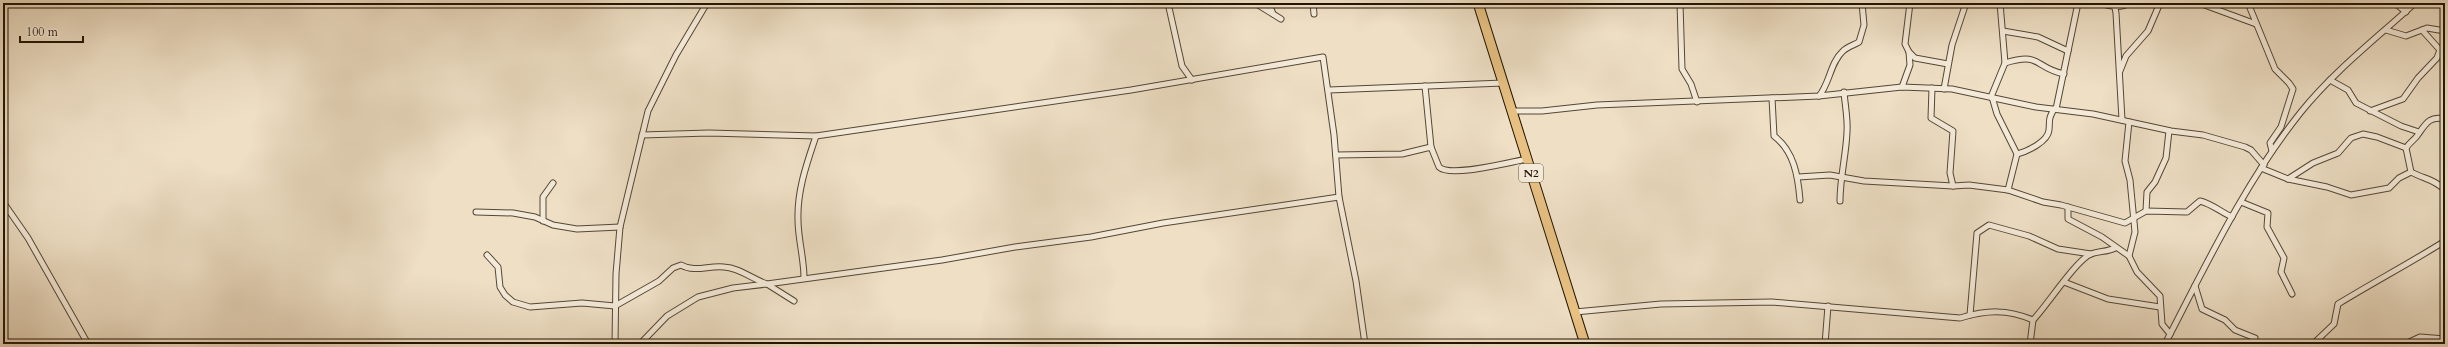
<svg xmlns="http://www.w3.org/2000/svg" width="2448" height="347" font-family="Cardo,serif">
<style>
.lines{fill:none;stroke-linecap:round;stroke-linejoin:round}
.street-casing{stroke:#544734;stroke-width:7}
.highway-casing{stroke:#211403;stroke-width:11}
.street{stroke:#f4ead9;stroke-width:5}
.highway{stroke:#e7c082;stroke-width:9}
.labels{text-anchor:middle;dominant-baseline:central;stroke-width:4;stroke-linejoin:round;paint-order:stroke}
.shield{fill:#f4ead9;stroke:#605443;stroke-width:1}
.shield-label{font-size:11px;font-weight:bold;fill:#211403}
</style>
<rect width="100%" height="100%" fill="#eedfc5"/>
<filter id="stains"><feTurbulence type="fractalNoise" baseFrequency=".005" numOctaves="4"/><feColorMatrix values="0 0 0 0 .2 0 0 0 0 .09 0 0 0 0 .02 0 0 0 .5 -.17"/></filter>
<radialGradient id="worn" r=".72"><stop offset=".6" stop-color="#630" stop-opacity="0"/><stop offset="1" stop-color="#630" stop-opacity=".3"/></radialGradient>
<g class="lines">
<defs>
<g id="street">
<path d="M1168,3L1182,66L1192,80"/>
<path d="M1255,3L1281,19"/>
<path d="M1269,3L1273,14"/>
<path d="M1313,3L1314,14"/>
<path d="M1680,3L1682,69L1691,84L1697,102"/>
<path d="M2099,3C2111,6 2119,9 2130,3"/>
<path d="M2114,3L2116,13L2122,120"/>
<path d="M2174,3H2199L2256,24"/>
<path d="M2248,3L2275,69L2289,83L2293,89L2281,127L2270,143L2272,151"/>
<path d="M2395,3L2406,12"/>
<path d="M2386,30L2406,36L2427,28L2445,31"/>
<path d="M2003,31L2038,37L2068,51"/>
<path d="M1909,52L1915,58L1948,64"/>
<path d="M2005,63C2042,52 2033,67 2064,74"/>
<path d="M2120,71L2126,56L2148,31L2160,3"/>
<path d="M2330,80L2348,90L2356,103L2401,126L2419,132"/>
<path d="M1425,86L1431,147"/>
<path d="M1902,87L1910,65L1909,52L1905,44L1910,3"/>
<path d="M1932,88L1931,118L1953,131L1950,173L1953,186"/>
<path d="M1944,89L1952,45L1966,3"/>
<path d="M1329,90L1503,83"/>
<path d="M1819,96C1830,83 1830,63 1843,51C1847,47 1854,45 1859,42L1864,25L1862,3"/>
<path d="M1991,97L2005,63L2000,3"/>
<path d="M1992,97L1997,114L2017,154L2008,190"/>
<path d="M1772,98L1774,136C1794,151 1798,176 1800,200"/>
<path d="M2056,109L2078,3"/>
<path d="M1511,111H1542L1597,105L1819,96L1902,87L1952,89L2036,107L2093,114L2171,131L2203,135L2245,147L2251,150L2264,165"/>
<path d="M2370,111L2403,99L2418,78L2437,58L2440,50L2422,30"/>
<path d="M2129,122L2125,161L2130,180L2135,232L2129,256L2137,272L2160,296L2162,324L2170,334"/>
<path d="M642,135L709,133L816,136L1131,90L1323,57L1334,135L1339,197L1356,281L1365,344"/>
<path d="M2406,148L2411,172C2424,179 2434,179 2445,190"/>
<path d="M2017,154C2026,152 2048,142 2049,130C2050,119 2048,120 2054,109"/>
<path d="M1336,155L1402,154L1431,147L1439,167C1450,178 1510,162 1527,159"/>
<path d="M2261,168L2288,179L2327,187L2351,195L2389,188L2399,178L2411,172"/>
<path d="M1798,177L1830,175L1864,181L1953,186L1969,185L2008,190L2043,202L2061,205L2125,223L2146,211L2187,212L2200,201C2212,204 2221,212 2232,217"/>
<path d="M2288,179L2313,163L2338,153L2351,138L2363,134L2377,137L2406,148C2409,143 2414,140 2417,136C2425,125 2429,115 2445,119"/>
<path d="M1840,201C1840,177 1846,156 1847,132C1848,119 1845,105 1844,92"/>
<path d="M3,202L28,238L88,344"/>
<path d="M2241,202L2268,213L2267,227L2284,258L2281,272L2292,294"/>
<path d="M2068,207V219L2102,237L2129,256"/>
<path d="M2146,211L2147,192L2155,182L2166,158L2169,131"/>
<path d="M476,212L513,213L535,217L553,225L577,229L620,227"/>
<path d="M543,221V197L553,183"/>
<path d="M487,255L498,267L500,287L505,295L513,302L530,307L582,303L615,306L659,281L673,268L681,265C695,273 709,265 724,267C740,268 752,279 767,284L942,260L1015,247L1091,237L1163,223L1339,197"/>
<path d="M804,278C804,258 798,239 798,220C797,190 807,163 816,136"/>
<path d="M2064,282L2108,299L2160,307"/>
<path d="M2195,286L2202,309L2225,320L2235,330L2255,338"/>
<path d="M1575,312L1661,304L1772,302L1960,318C1987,310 2007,309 2033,320L2030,344"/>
<path d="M1970,315L1977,233L1989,225L2029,236L2058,249L2091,254"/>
<path d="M2033,320C2046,307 2076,260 2091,254C2099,251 2107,252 2115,248"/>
<path d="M615,344L616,274L620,227L648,111L676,55L707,3"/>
<path d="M640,344L667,316L698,297L733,288L767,284L794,301"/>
<path d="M1825,344L1828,306"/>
<path d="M2165,344C2206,265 2245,182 2301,112C2334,71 2377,38 2415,3"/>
<path d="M2313,344L2334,324L2338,304C2374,282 2410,263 2445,241"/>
<path d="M2405,344L2420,337L2445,339"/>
</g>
<path id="highway" d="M1478,3L1585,344"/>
</defs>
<use href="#street" class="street-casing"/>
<use href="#highway" class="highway-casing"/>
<use href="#street" class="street"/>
<use href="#highway" class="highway"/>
</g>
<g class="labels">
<rect class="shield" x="1519" y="164" width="24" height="18" rx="3"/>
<g class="shield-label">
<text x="1531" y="173">N2</text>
</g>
</g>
<rect width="2448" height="347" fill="none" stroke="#eedfc5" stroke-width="16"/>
<rect x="4" y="4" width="2440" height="339" fill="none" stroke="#211403" stroke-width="2"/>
<rect x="8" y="8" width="2432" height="331" fill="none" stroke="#211403"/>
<path d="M20 36v6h63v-6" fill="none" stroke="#211403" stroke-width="2"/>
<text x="26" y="36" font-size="12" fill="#211403" stroke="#f4ead9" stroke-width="3" paint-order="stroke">100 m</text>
<rect width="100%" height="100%" filter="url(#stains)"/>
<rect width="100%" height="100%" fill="url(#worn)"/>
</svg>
